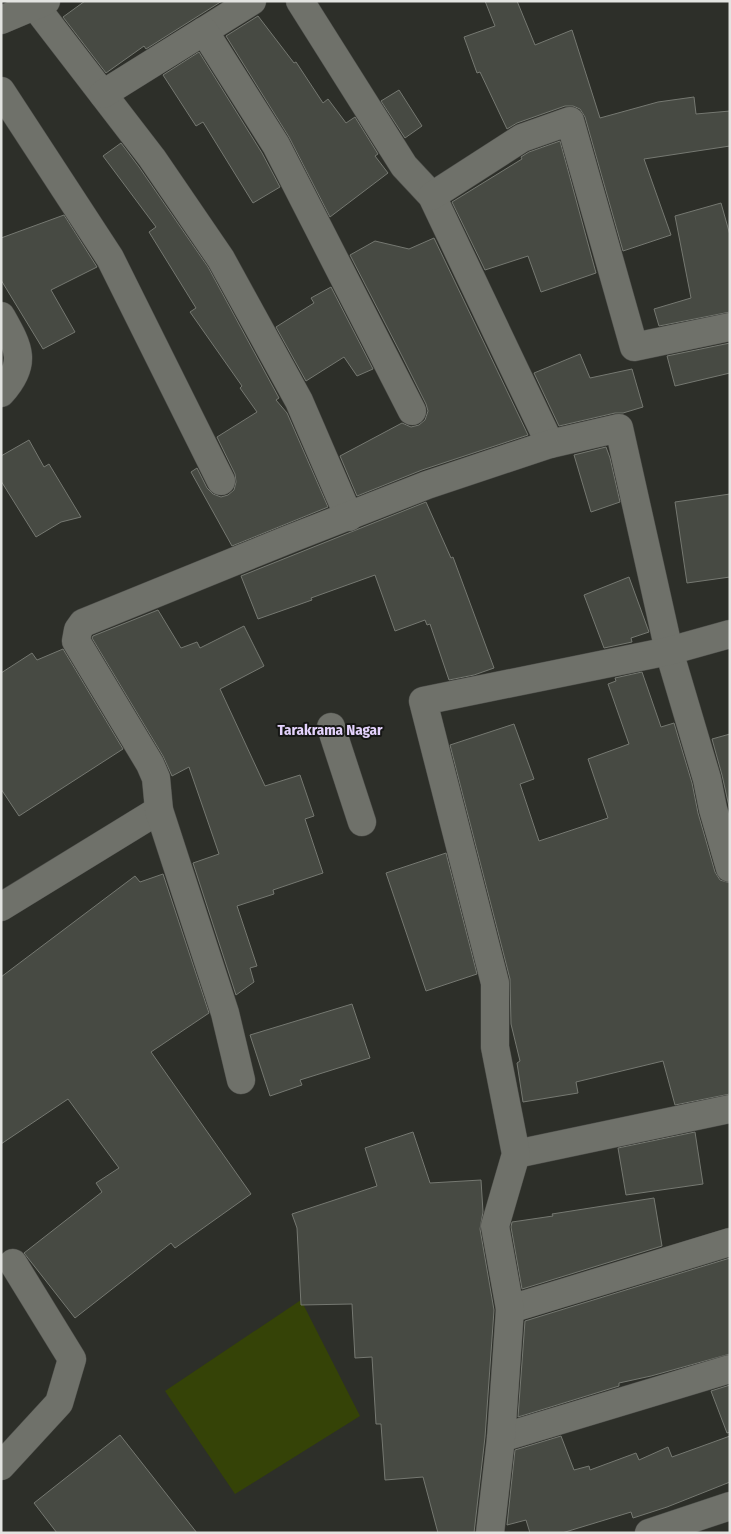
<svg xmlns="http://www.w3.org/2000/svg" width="731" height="1534" font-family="'Fira Sans Condensed',sans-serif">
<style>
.green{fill:#354307}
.building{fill:#474a43;stroke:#757871}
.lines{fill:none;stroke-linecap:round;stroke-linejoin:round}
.minor-casing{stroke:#4b4c48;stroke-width:29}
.minor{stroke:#6f716a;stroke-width:28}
.labels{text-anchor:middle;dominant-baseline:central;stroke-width:4;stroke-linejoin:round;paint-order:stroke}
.neighbourhood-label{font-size:15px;font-weight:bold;fill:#e3d2fc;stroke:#151614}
</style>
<rect width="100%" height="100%" fill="#2d2f29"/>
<path class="green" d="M301,1300L360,1416L235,1494L165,1391Z"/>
<g class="building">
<path d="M85,1H222L146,49L144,46L106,73L63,17Z"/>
<path d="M485,1H517L535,45L572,30L600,118L658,102L694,97L696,114L730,111V146L644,159L671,235L623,251L585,117L580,109L573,106H565L517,123L507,129L480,72L477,73L464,37L495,26Z"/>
<path d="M258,16L294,63L296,62L323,103L328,99L346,123L355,117L378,154L375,156L388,173L330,217L289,137L226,36Z"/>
<path d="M199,52L262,153L280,187L253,203L203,122L196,126L163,75Z"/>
<path d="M399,90L422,126L405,138L381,101Z"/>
<path d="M560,141L596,273L541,292L528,256L485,270L452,202L522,159L521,157L529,152Z"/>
<path d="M121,143L139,167L208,267L279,398L276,400L287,413L328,507L232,546L191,472L197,468L207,488L213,494L221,497L228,495L234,490L236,482L235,474L217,437L257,412L240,388L242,386L190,312L196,308L149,232L156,227L103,156Z"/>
<path d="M721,203L730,235V312L659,326L654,309L691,298L675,216Z"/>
<path d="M64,215L97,267L51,290L75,332L43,349L1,280V238Z"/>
<path d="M434,238L528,435L422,470L357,496L340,456L402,423L411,427L419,425L425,420L428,411L426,404L402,356L350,255L375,241L409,249Z"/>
<path d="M331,287L373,369L357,376L344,357L306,381L276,327L314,303L311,298Z"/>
<path d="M730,343V373L675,386L667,356Z"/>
<path d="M580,354L590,378L632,369L643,407L623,413H615L559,426L534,373Z"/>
<path d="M29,440L44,467L49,464L81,517L61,522L36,537L1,481V456Z"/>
<path d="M606,447L610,458L620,502L591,512L574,455Z"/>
<path d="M730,494V577L687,583L675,502Z"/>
<path d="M426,502L451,558L453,557L494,668L474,675L449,680L430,624L427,625L425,620L395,631L375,575L311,598L312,600L258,619L241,576Z"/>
<path d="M629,577L649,632L631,638L632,642L604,648L584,595Z"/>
<path d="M158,610L181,648L197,642L200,648L244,626L264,666L220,689L265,786L300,775L314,816L305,819L323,873L273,890L274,894L237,906L257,966L250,968L254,982L236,995L193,863L219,854L189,767L172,776L163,756L92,638L93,636Z"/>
<path d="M63,649L123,749L19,816L1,789V673L32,653L37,660Z"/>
<path d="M642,672L661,727L674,723L692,783L698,813L715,872L720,880L730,883V1094L675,1105L663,1061L576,1082L578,1093L523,1102L517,1063L520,1061L511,1024L510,979L450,745L514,724L534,779L520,784L539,841L608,818L588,759L629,744L608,684L616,681L615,678Z"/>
<path d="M730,734V811L722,775L712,739Z"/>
<path d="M446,853L477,974L426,991L386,873Z"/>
<path d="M163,874L209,1013L151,1052L251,1194L175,1248L171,1243L75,1318L24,1253L102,1192L96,1183L119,1168L68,1099L1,1144V977L135,876L140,882Z"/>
<path d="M352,1004L370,1058L300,1080L302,1085L270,1096L250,1035Z"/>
<path d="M413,1132L430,1183L481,1180L483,1212L480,1229L494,1310L485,1437L474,1533H438L423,1477L385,1480L381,1424H376L372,1357L355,1358L352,1304L301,1305L297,1228L292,1214L377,1186L365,1148Z"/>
<path d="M695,1132L703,1184L626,1195L618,1148Z"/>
<path d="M654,1198L662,1246L522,1289L511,1227L512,1222L553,1216L552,1214Z"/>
<path d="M730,1258V1354L651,1376L619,1383V1386L518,1417L525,1321Z"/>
<path d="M730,1385V1432L727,1433L711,1391Z"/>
<path d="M120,1435L197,1533H57L34,1503Z"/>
<path d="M561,1436L574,1470L589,1466L590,1470L636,1453L639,1460L668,1447L672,1457L730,1436V1482L667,1507L633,1518L631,1512L562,1533H530L526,1520L507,1525L515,1450Z"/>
</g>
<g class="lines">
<defs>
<g id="minor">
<path d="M300,1L404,166L432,196L550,444"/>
<path d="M35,6L152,158L221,259L299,401L349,517"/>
<path d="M1,20L46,1"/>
<path d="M204,31L252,1"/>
<path d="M1,91L110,258L221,481"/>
<path d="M103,94L204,31L276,145L412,411"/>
<path d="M432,196L522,138L570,121L634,347L730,327"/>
<path d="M1,316C19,348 28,363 1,393"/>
<path d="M331,727L362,822"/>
<path d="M1,907L159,810"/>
<path d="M241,1080L225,1013L159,810L156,778L150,764L76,641L78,630L83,623L287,540L427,485L550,444L619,428L669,651L707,779L713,809L730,868"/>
<path d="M516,1154L730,1109"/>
<path d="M510,1309L730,1242"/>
<path d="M501,1438L730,1369"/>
<path d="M1,1466L59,1403L72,1359L13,1263"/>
<path d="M490,1533L501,1438L510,1309L495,1226L516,1154L495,1047V983L423,701L669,651L730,634"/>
<path d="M649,1533L730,1506"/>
</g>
</defs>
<use href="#minor" class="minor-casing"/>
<use href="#minor" class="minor"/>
</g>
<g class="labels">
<g class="neighbourhood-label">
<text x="330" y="730">Tarakrama Nagar</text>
</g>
</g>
<rect width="731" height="1534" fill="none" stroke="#e3e4e1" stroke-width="5"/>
</svg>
